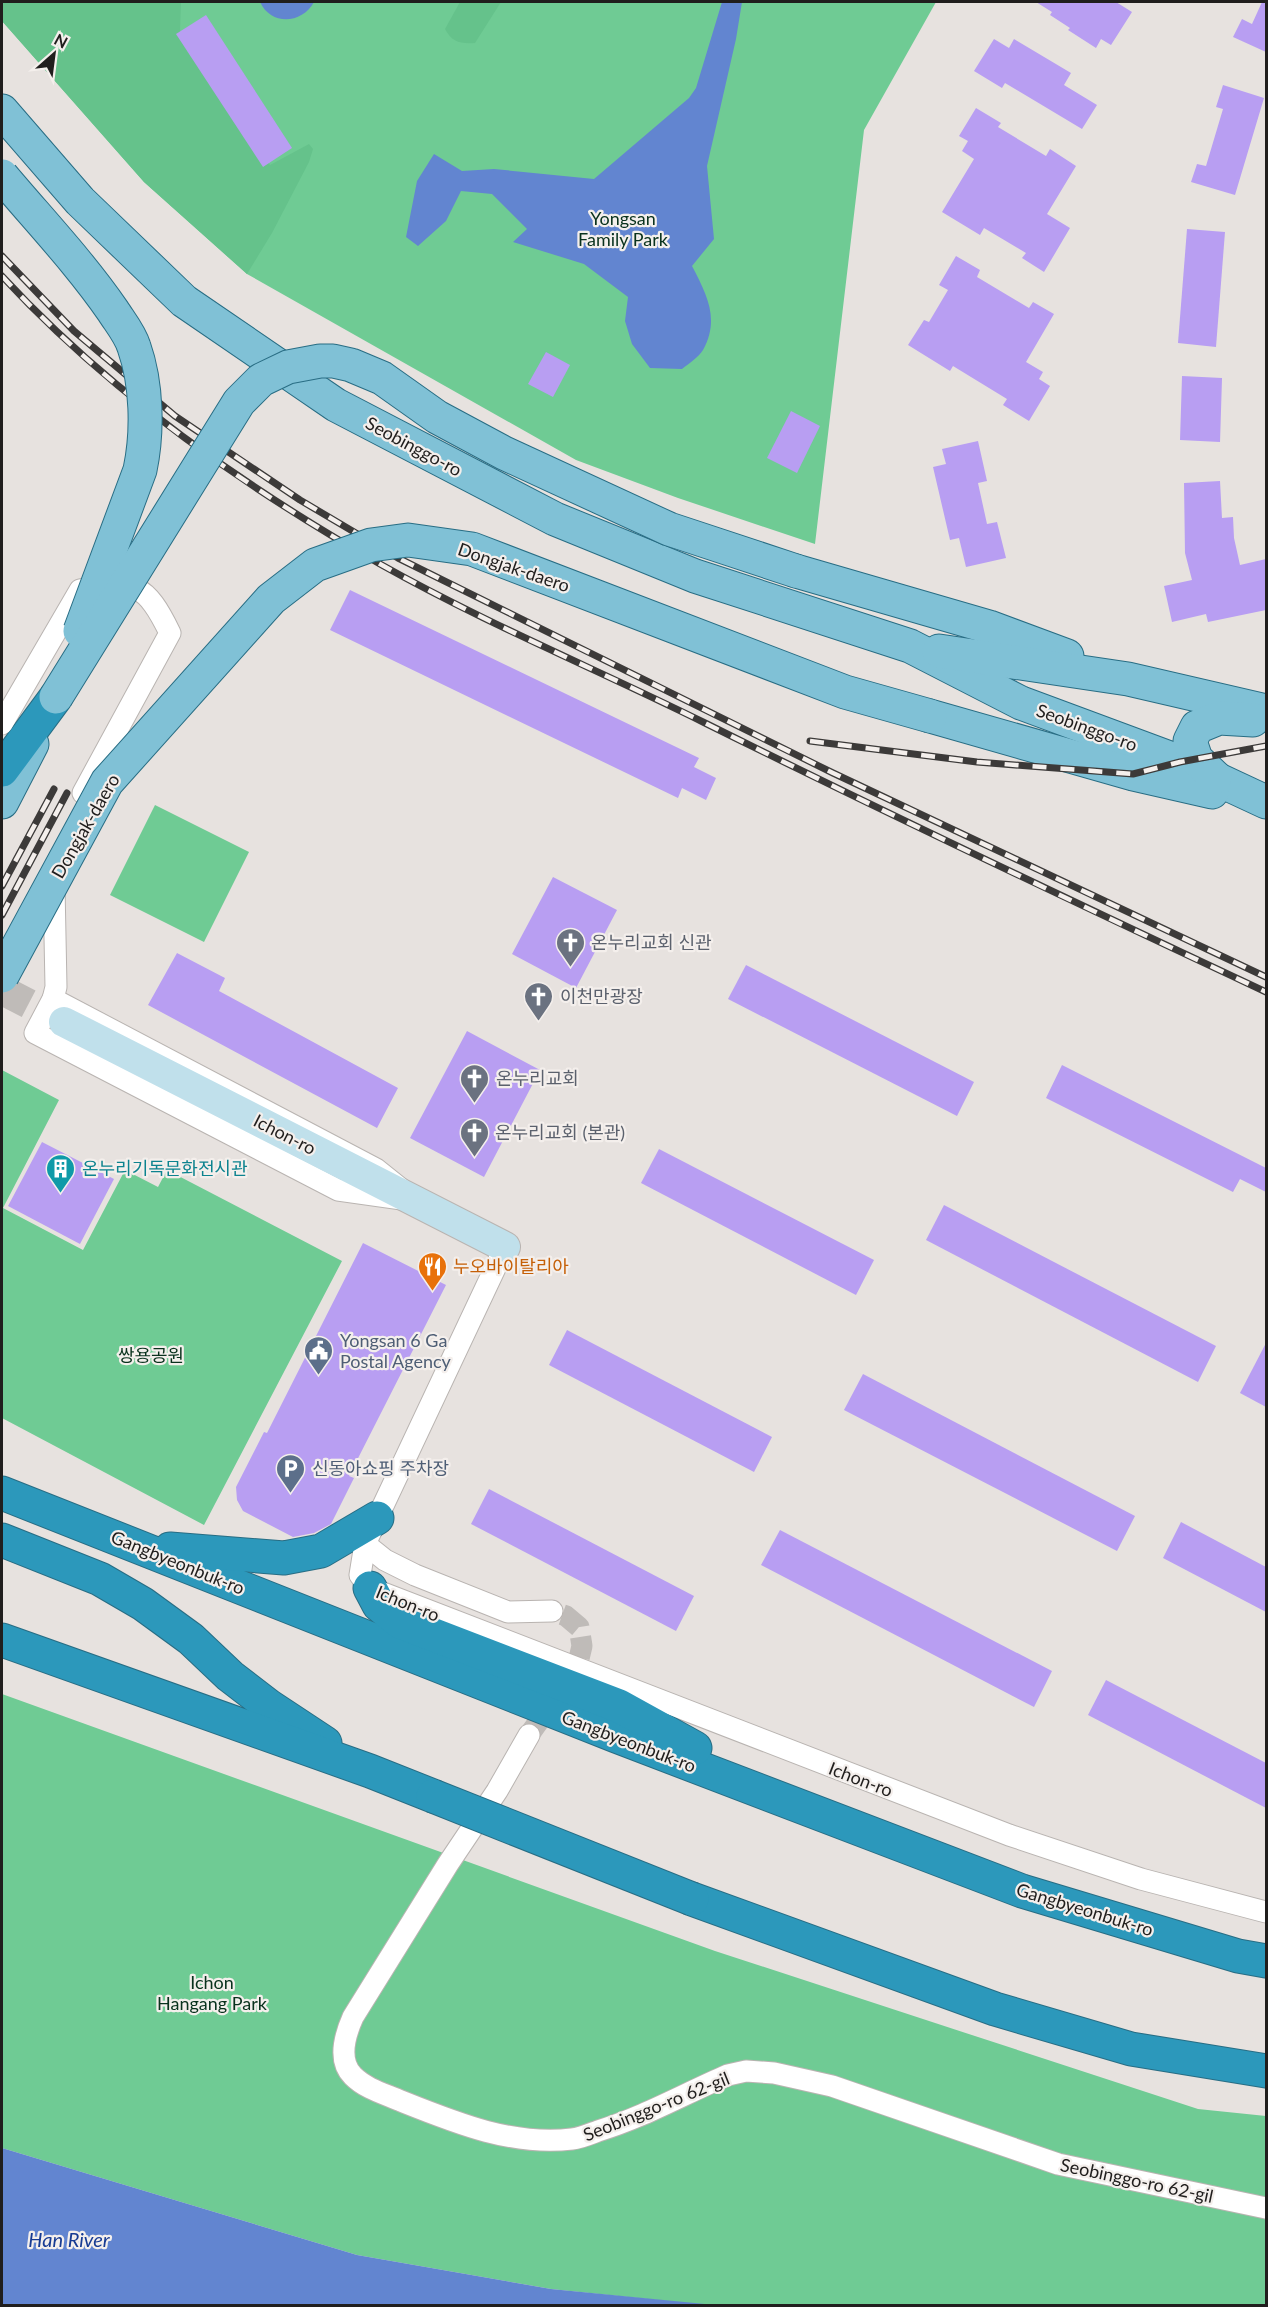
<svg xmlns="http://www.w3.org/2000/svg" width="1268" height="2307" font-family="Lato,'Noto Sans KR',sans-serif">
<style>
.green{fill:#6fcb94}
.forest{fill:#65c28b}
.water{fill:#6285d0}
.building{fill:#b89ef2}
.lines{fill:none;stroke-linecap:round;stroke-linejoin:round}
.street-tunnel{stroke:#bfbbb8;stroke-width:21;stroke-dasharray:21 10;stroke-linecap:butt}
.secondary-tunnel{stroke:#bfbbb8;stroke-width:30;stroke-dasharray:30 15;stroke-linecap:butt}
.street-casing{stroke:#b9b4b1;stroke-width:23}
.secondary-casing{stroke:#b9b4b1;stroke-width:32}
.primary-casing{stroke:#286d84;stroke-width:35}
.highway-casing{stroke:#286d84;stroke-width:35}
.street{stroke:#fff;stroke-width:21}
.secondary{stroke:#c0e0eb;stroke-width:30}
.primary{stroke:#80c1d6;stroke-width:33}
.highway{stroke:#2c98bb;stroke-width:33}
.rail-casing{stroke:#3c3a39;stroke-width:7}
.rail{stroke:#f4efec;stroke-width:4.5;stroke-dasharray:14;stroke-linecap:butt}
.primary-bridge-casing{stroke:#286d84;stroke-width:35;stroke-linecap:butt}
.highway-bridge-casing{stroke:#286d84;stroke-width:35;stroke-linecap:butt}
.primary-bridge{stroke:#80c1d6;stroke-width:33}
.highway-bridge{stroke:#2c98bb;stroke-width:33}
.labels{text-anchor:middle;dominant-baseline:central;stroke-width:4.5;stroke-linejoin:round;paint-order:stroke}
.park-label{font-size:18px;fill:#09321d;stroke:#f4efec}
.street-label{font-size:18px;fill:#201e1d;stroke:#f4efec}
.worship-label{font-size:18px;fill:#5b616d;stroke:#f4efec;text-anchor:start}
.culture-label{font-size:18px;fill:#0d838f;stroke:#f4efec;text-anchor:start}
.food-label{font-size:18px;fill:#c56008;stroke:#f4efec;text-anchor:start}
.service-label{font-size:18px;fill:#4e5e75;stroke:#f4efec;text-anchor:start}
.water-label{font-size:20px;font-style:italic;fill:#173b93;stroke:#f4efec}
</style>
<rect width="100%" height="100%" fill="#e7e2df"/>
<g class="green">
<path d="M2,2H936L864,130L815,544L678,498L576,460L247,274L144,182L2,21Z"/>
<path d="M155,805L249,852L204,942L110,895Z"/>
<path d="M2,1070L59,1100L3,1208L83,1250L125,1170L158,1187L167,1170L342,1261L204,1525L2,1418Z"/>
<path d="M2,1694L715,1951L1198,2109L1266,2116V2305L715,2306L551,2289L357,2255L2,2148Z"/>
</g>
<g class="forest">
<path d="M2,2H181L180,31L270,165L309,144L313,149L309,162L272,233L247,274L144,182L2,21Z"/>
<path d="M460,2H501L475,43C460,44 452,42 445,29Z"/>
</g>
<g class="water">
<path d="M260,2H314C302,24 271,26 260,2Z"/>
<path d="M722,2H742L736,39L707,166L714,239L692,266C707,295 720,319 703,350C699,357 688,364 682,369L650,368L632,344L625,321L628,297L584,264L513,242L527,229L492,194L461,191L446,221L418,246L406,237L417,181L434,154L462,171L494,169L594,179L689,98L696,88Z"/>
<path d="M2,2148L357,2255L551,2289L715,2305H2Z"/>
</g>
<g class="building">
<path d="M1036,2H1116L1132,12L1111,45L1101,39L1096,48L1068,30L1070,28L1050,15L1052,12Z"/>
<path d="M1262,2H1266V52L1233,37L1242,19L1252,24Z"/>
<path d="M206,15L292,148L263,167L176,34Z"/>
<path d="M994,39L1009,48L1014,39L1071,73L1064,85L1097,105L1082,129L1005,83L1002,88L974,71Z"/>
<path d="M1223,85L1264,98L1235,195L1191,182L1197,164L1206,166L1223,109L1216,107Z"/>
<path d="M976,108L1001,123L998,127L1046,156L1050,149L1076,166L1047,214L1070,228L1044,272L1022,258L1026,253L984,228L980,235L942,212L974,159L962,151L968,141L959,136Z"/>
<path d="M1187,229L1225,232L1216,347L1178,343Z"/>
<path d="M956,256L980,270L977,277L1029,308L1033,302L1054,314L1026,362L1043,372L1039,379L1050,386L1029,421L1003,405L1007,399L953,366L950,371L908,345L924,320L929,322L948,290L939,285Z"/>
<path d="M546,352L570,365L553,397L528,384Z"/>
<path d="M1182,376L1222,378L1220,442L1180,440Z"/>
<path d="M791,411L820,426L797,473L767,458Z"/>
<path d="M978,441L987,481L978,483L987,524L997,522L1006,558L966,567L959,538L950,540L933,467L946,464L942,449Z"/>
<path d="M1220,481L1222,518L1233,517L1234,538L1240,565L1266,559V610L1208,622L1206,614L1172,622L1164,586L1192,580L1185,553L1184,483Z"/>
<path d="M350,590L699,758L694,767L716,778L706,800L682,788L678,798L330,630Z"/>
<path d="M553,877L617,910L576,988L512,954Z"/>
<path d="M177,953L225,978L219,991L398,1088L377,1128L148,1005Z"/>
<path d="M746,965L974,1082L957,1116L728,999Z"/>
<path d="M467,1031L540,1070L484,1177L410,1138Z"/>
<path d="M1062,1065L1266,1168V1192L1240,1179L1233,1192L1046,1098Z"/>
<path d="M42,1142L114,1179L80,1244L8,1206Z"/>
<path d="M659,1149L874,1260L856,1295L641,1183Z"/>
<path d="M944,1205L1216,1346L1198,1382L926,1240Z"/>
<path d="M363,1243L446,1285L349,1476L354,1478L331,1524L314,1533L293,1537L243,1511L237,1500L236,1487L264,1432L267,1433Z"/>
<path d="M567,1330L772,1437L754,1472L549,1365Z"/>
<path d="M1266,1343V1407L1240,1393Z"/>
<path d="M863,1374L1135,1516L1117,1551L844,1410Z"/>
<path d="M489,1489L694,1596L676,1631L471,1524Z"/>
<path d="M1181,1522L1266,1567V1612L1163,1558Z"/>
<path d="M780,1530L1052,1671L1034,1707L761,1565Z"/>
<path d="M1106,1680L1266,1763V1808L1088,1715Z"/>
</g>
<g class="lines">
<path class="street-tunnel" d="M529,1735L577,1667L582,1646L579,1627L566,1616L552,1611"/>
<path class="secondary-tunnel" d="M2,990L64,1022"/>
<defs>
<g id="street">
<path d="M2,724L80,590C134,578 146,584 170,633L83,793"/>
<path d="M53,999L376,1169L416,1201L338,1190L35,1033Z"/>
<path d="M53,999L56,987L54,886"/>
<path d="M505,1247L365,1544L360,1575L370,1588L1009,1835L1141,1879L1266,1912"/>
<path d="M365,1544L385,1560L415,1575L508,1612L552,1611"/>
<path d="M529,1735L497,1791L448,1864L353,2017C345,2035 337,2060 353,2076C366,2089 385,2094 401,2101C456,2123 512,2146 572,2139C581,2138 590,2134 598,2131C644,2117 684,2094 728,2075L746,2071L774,2073L832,2086L1058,2164L1266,2208"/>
</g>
<path id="secondary" d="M64,1022L505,1247"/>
<g id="primary">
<path d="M2,111L80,201L184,301L336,405L555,519L695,576L910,646L1021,703L1180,762L1266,802"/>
<path d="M796,571L989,627L1067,656"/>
<path d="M939,651L1128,679L1266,711"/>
<path d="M930,716L1133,774L1212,792"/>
<path d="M1215,777L1196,759L1190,741L1197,727L1219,718L1253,720"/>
<path d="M2,802L32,744"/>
</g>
<g id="highway">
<path d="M2,770L56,697"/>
<path d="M2,1493L616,1736L1022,1891L1238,1956L1266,1961"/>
<path d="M2,1540L100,1579L143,1604L191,1639L230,1676L269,1706L325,1743"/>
<path d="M170,1549L284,1558L321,1551L377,1518"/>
<path d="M370,1588L379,1605L400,1622L619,1706L695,1748"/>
<path d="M2,1640L370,1771L433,1796"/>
<path d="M692,1899L995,2009L1131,2049L1266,2071"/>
</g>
</defs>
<use href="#street" class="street-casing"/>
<use href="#secondary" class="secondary-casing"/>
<use href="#primary" class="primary-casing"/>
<use href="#highway" class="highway-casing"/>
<use href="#street" class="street"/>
<use href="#secondary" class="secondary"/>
<use href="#primary" class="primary"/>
<use href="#highway" class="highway"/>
<defs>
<g id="rail">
<path d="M2,256L74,331L175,416L300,500L398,558L833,773L1266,977"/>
<path d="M2,276C110,393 243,486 380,564C485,623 596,669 703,722C890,815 1078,904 1266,992"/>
<path d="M810,741L977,762L1133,774L1180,762L1266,746"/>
<path d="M2,886L54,789"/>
<path d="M2,915L67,793"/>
</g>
</defs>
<use href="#rail" class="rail-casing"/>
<use href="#rail" class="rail"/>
<defs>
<g id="primary-bridge">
<path d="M2,176C39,220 80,263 113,311C120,322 130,334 134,347C147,384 148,432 140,470L80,631"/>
<path d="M56,697L239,402L261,380L288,367L320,361H333L351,365L382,378L437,417L504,453L669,529L796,571"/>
<path d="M2,976L107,782L271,599L315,565L371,545L408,540L472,549L845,692L930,716"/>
</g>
<path id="highway-bridge" d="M433,1796L692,1899"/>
</defs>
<use href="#primary-bridge" class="primary-bridge-casing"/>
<use href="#highway-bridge" class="highway-bridge-casing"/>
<use href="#primary-bridge" class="primary-bridge"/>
<use href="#highway-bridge" class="highway-bridge"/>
</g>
<defs>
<symbol id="church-pin" viewBox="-11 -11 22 30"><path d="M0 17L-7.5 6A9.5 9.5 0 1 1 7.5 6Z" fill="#6b7280" stroke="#f4efec"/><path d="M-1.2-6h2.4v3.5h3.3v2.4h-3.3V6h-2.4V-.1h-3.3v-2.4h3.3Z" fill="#fff"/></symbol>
<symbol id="building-pin" viewBox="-11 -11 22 30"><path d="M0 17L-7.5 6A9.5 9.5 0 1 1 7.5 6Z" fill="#0f9aa8" stroke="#f4efec"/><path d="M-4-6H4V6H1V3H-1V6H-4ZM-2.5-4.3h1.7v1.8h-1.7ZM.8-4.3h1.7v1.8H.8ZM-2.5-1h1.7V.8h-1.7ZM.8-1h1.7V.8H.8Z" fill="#fff"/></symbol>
<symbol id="restaurant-pin" viewBox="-11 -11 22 30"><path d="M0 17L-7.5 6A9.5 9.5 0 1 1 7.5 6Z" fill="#e8710a" stroke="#f4efec"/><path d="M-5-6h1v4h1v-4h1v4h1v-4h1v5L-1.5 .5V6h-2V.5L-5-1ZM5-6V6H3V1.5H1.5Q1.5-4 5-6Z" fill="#fff"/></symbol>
<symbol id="civic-pin" viewBox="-11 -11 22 30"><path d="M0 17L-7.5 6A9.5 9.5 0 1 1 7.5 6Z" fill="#5c6f8a" stroke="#f4efec"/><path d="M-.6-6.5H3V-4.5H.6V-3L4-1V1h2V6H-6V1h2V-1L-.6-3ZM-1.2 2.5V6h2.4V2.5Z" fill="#fff"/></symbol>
<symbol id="parking-pin" viewBox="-11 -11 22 30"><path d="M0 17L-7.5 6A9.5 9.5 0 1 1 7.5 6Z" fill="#5c6f8a" stroke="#f4efec"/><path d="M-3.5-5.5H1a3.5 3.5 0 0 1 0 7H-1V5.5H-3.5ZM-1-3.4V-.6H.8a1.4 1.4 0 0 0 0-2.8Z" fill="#fff"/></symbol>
</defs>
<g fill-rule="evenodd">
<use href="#church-pin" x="554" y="926" width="33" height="45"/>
<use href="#church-pin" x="522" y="980" width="33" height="45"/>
<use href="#church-pin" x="458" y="1062" width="33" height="45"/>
<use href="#church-pin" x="458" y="1116" width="33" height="45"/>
<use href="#building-pin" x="44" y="1152" width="33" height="45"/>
<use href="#restaurant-pin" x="416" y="1250" width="33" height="45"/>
<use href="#civic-pin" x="302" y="1334" width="33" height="45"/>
<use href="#parking-pin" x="274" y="1452" width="33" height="45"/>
</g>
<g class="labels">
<g class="park-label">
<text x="623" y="218">Yongsan<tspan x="623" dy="21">Family Park</tspan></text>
<text x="151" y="1355">쌍용공원</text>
<text x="212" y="1982">Ichon<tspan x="212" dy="21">Hangang Park</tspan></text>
</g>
<g class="street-label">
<text transform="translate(414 446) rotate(28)">Seobinggo-ro</text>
<text transform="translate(514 567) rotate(19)">Dongjak-daero</text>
<text transform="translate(1087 727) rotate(20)">Seobinggo-ro</text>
<text transform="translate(85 826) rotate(-60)">Dongjak-daero</text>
<text transform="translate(285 1134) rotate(27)">Ichon-ro</text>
<text transform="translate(178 1562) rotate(22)">Gangbyeonbuk-ro</text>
<text transform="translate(408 1603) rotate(22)">Ichon-ro</text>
<text transform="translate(629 1741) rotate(21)">Gangbyeonbuk-ro</text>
<text transform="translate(861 1779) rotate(21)">Ichon-ro</text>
<text transform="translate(1085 1909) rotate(17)">Gangbyeonbuk-ro</text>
<text transform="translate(656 2106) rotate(-22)">Seobinggo-ro 62-gil</text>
<text transform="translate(1137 2180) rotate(12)">Seobinggo-ro 62-gil</text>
</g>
<g class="worship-label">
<text x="591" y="942">온누리교회 신관</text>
<text x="560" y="996">이천만광장</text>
<text x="496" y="1078">온누리교회</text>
<text x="495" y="1132">온누리교회 (본관)</text>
</g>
<g class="culture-label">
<text x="82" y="1168">온누리기독문화전시관</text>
</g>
<g class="food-label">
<text x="453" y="1266">누오바이탈리아</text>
</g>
<g class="service-label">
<text x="340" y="1340">Yongsan 6 Ga<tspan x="340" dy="21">Postal Agency</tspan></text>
<text x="312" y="1468">신동아쇼핑 주차장</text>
</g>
<g class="water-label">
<text x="69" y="2239">Han River</text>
</g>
</g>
<rect width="1268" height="2307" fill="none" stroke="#201e1d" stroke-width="6"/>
<g transform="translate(54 54) rotate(28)" stroke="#f4efec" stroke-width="4.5" paint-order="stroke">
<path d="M0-4.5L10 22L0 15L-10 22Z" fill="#201e1d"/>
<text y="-9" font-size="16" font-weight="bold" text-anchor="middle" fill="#201e1d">N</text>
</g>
</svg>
